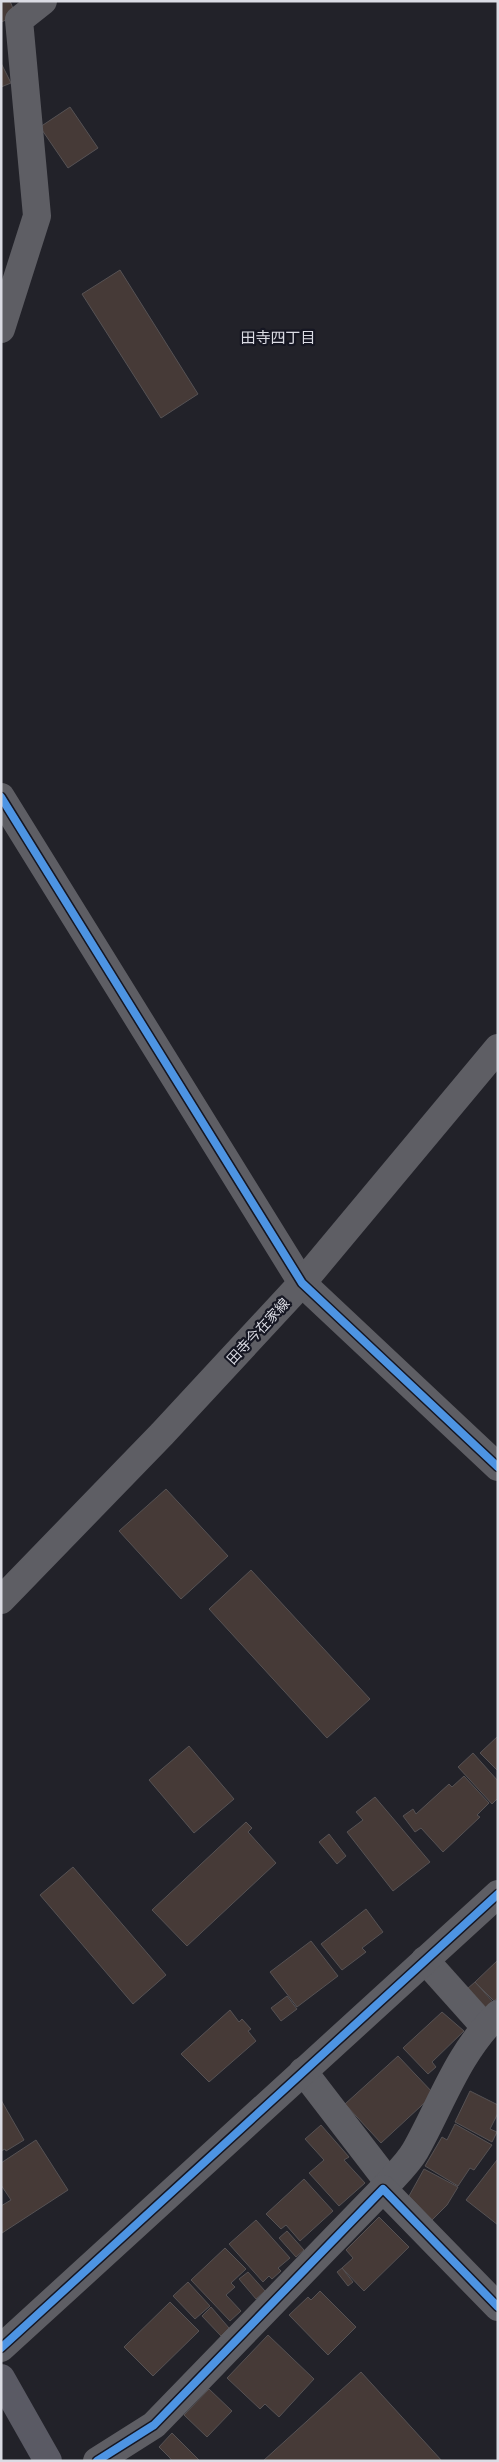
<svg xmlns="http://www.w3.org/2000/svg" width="499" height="2462" font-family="'DM Sans','Noto Sans JP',sans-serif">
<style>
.building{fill:#463a37;stroke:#565254}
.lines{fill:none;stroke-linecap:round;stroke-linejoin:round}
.street{stroke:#5e5e64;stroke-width:28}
.secondary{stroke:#5e5e64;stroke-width:28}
.primary{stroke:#5a5a64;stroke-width:28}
.cycleway-casing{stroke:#151622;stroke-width:11}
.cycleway{stroke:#4d94e3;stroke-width:8}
.labels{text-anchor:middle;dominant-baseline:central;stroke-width:4.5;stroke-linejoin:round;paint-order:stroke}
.street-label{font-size:14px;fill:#dbdce4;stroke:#151622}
.neighbourhood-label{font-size:15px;fill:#dbdce4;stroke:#151622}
</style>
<rect width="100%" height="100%" fill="#222229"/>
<g class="building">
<path d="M1,1H10L16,16L1,22Z"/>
<path d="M1,63L11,83L1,87Z"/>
<path d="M70,107L98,148L68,168L40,127Z"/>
<path d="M120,270L198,394L161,418L82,294Z"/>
<path d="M166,1489L228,1556L181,1599L119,1531Z"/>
<path d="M251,1570L370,1699L327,1738L209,1609Z"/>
<path d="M498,1736V1771L480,1753Z"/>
<path d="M189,1746L234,1799L194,1833L149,1780Z"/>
<path d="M473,1753L498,1781V1798L492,1804L458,1767Z"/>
<path d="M464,1776L489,1803L477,1815L480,1817L443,1852L421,1828L415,1832L403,1816L413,1809L416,1814L449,1784L452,1787Z"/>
<path d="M375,1797L430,1862L393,1891L347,1832L363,1820L356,1812Z"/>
<path d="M246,1822L252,1828L248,1832L276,1863L187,1946L152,1910Z"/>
<path d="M329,1834L346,1856L337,1864L319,1842Z"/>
<path d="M73,1867L166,1975L133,2004L40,1895Z"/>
<path d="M366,1909L383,1932L362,1948L366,1952L342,1970L321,1944Z"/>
<path d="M311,1941L338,1976L297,2007L270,1972Z"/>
<path d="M498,1960V1998L494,2001L475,1982Z"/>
<path d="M475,1982L493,2002L485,2009L467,1989Z"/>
<path d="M287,1996L297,2009L281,2021L271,2008Z"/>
<path d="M230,2010L239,2022L242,2019L251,2029L248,2031L256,2041L209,2082L181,2054Z"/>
<path d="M442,2012L464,2031L432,2062L436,2067L428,2074L403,2048Z"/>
<path d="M398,2056L434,2094L381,2143L345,2104Z"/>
<path d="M470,2091L498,2105V2113L490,2129L497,2132L492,2142L455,2122Z"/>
<path d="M1,2100L24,2140L6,2151L5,2149L1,2151Z"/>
<path d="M455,2124L492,2145L474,2170L470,2168L458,2186L425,2166L442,2137L447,2140Z"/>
<path d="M321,2125L349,2157L344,2160L365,2183L339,2206L309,2173L324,2160L305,2139Z"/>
<path d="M36,2140L68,2190L2,2233L1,2206L11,2200L1,2185V2163Z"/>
<path d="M497,2160L498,2161V2225L466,2200Z"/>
<path d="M424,2169L458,2187L447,2205L432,2220L409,2196Z"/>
<path d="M304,2179L333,2211L300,2241L286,2225L281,2229L266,2214Z"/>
<path d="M379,2217L409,2247L364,2291L342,2268L353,2258L346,2250Z"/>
<path d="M256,2220L290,2258L278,2268L281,2271L272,2279L269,2276L263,2282L229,2244Z"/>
<path d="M287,2231L304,2250L296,2257L279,2238Z"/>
<path d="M225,2248L246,2269L231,2283L235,2287L226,2295L241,2311L230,2321L191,2280Z"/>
<path d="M342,2268L353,2282L348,2286L337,2272Z"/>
<path d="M248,2272L265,2291L256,2299L239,2279Z"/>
<path d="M188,2282L210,2306L195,2319L173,2296Z"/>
<path d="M320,2291L356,2327L328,2355L289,2315L308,2297L311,2300Z"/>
<path d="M170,2302L199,2331L153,2376L124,2347Z"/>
<path d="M211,2307L229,2328L221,2336L202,2316Z"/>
<path d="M268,2335L314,2379L279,2417L265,2404L260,2409L227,2378Z"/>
<path d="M361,2372L442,2461H263Z"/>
<path d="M209,2389L232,2411L207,2437L184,2415Z"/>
<path d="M172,2433L200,2461H172L170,2458L159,2447Z"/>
</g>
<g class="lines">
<g class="street">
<path d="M1,329L37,216L19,20L43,1"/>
<path d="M1,797L302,1283L498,1467"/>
<path d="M425,1960L485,2027"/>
<path d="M303,2071L389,2183"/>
<path d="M383,2189C393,2177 407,2165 415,2151C442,2103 457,2054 498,2014"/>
<path d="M97,2461L154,2425L383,2189L498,2307"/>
</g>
<g class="secondary">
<path d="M1,1600L162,1434L302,1283L498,1048"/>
<path d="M1,2348L498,1894"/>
</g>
<path class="primary" d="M1,2378L48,2461"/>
<defs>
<g id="cycleway">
<path d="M1,797L302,1283L498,1467"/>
<path d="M1,2348L498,1894"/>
<path d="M97,2461L154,2425L383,2189L498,2307"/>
</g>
</defs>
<use href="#cycleway" class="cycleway-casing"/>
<use href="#cycleway" class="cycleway"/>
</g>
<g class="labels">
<g class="street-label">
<text transform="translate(258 1331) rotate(-47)">田寺今在家線</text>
</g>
<g class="neighbourhood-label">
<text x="278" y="338">田寺四丁目</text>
</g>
</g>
<rect width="499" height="2462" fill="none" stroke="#dbdce4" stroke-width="5"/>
</svg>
